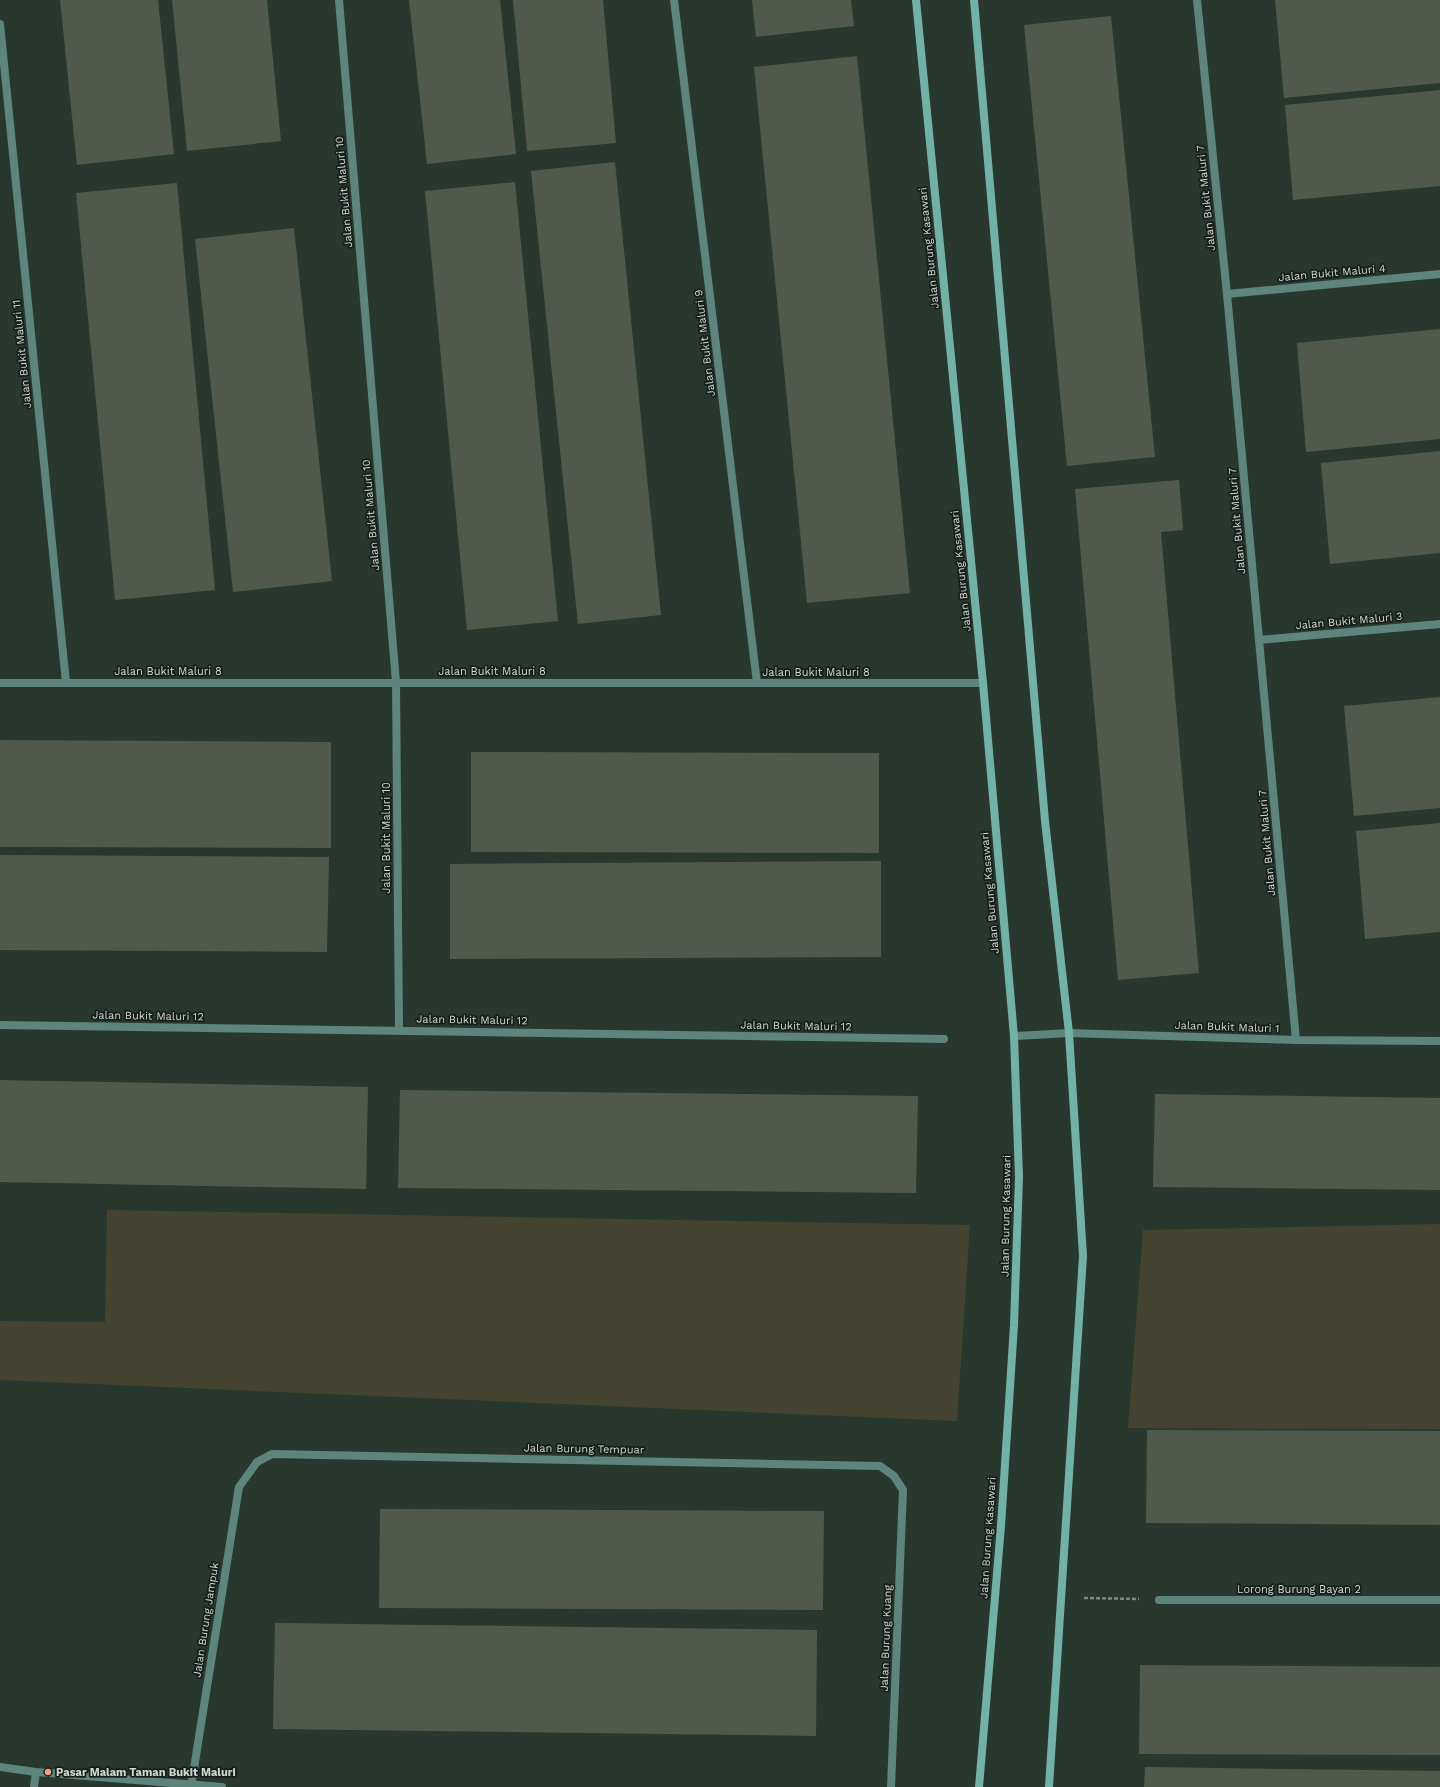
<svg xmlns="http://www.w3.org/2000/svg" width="1440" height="1787" font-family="'Work Sans',sans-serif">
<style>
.green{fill:#434330}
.building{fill:#50594b}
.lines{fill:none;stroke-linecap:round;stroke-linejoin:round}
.path{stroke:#7d8881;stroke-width:2.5;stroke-dasharray:4 2;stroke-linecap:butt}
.street{stroke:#5d857d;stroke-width:8}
.secondary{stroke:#72b2a6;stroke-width:8}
.poi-dot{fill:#f39f83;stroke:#171d19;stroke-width:1.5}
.labels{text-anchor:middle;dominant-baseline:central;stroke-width:3.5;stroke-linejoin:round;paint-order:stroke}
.street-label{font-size:11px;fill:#cfd7d1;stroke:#171d19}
.poi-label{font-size:11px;font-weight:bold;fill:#cfd7d1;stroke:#171d19;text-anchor:start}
</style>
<rect width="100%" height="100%" fill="#29382f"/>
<g class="green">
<path d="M107,1210L970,1225L957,1421L0,1380V1321L105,1322Z"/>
<path d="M1440,1224V1429L1128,1428L1143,1230Z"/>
</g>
<g class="building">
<path d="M60,0H158L174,154L77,165Z"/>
<path d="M172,0H267L281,141L187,151Z"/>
<path d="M409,0H500L516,154L427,164Z"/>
<path d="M513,0H603L616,143L527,151Z"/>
<path d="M752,0H851L854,26L756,37Z"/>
<path d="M1275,0H1440V83L1284,98Z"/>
<path d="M1111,16L1155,457L1067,466L1024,25Z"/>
<path d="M857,56L910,593L807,603L754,67Z"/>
<path d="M1440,90V186L1293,200L1285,105Z"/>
<path d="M615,162L661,615L578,624L531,171Z"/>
<path d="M515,182L558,621L467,630L425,191Z"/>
<path d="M177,183L215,590L115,600L76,193Z"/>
<path d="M294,228L332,581L233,592L195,239Z"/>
<path d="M1440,329V439L1306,452L1297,343Z"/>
<path d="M1440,451V553L1330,564L1321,463Z"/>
<path d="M1179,480L1183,530L1161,532L1199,973L1118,980L1075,489Z"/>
<path d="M1440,697V808L1354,816L1344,706Z"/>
<path d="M0,740L331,742V848L0,847Z"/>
<path d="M471,752L879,753V853L471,852Z"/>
<path d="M1440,823V932L1365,939L1356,831Z"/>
<path d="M0,855L329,857L327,952L0,950Z"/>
<path d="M881,861V957L450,959V864Z"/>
<path d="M0,1080L368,1087L366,1189L0,1182Z"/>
<path d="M400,1090L918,1096L916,1193L398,1188Z"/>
<path d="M1155,1094L1440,1098V1190L1153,1187Z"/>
<path d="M1147,1430L1440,1431V1525L1146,1523Z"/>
<path d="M380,1509L824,1511L823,1610L379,1608Z"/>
<path d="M275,1623L817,1630L816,1736L273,1729Z"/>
<path d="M1140,1665L1440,1667V1755L1139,1754Z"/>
<path d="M1145,1767L1440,1771V1787H1144Z"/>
</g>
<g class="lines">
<path class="path" d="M1084,1598L1139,1599"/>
<g class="street">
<path d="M339,0L396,682L399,1030"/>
<path d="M674,0L757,683"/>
<path d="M1197,0L1227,294L1296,1040"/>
<path d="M0,24L66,683"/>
<path d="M1227,294L1440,274"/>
<path d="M1259,640L1440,624"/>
<path d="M0,683H983"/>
<path d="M0,1025L944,1039"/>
<path d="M1014,1036L1069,1033L1296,1040L1440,1041"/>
<path d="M1159,1600H1440"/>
<path d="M0,1767L36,1772L222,1787"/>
<path d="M34,1787L36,1772"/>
<path d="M191,1787L239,1487L257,1462L272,1454L880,1466L894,1476L903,1490L891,1787"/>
</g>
<g class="secondary">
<path d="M916,0L983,683L1014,1036L1019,1177L1014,1325L1001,1526L979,1787"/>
<path d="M974,0L1045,821L1069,1033L1083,1256L1049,1787"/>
</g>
</g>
<circle class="poi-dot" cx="48" cy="1772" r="4"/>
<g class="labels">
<g class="street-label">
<text transform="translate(344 192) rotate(-95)">Jalan Bukit Maluri 10</text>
<text transform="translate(1206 198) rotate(-96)">Jalan Bukit Maluri 7</text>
<text transform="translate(929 248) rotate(-96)">Jalan Burung Kasawari</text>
<text transform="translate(1332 273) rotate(-5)">Jalan Bukit Maluri 4</text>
<text transform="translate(705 343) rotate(-97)">Jalan Bukit Maluri 9</text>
<text transform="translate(22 354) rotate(-96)">Jalan Bukit Maluri 11</text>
<text transform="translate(371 515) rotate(-95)">Jalan Bukit Maluri 10</text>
<text transform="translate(1237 521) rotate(-95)">Jalan Bukit Maluri 7</text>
<text transform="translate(961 571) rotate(-96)">Jalan Burung Kasawari</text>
<text transform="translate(1349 621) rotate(-5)">Jalan Bukit Maluri 3</text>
<text x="168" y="671">Jalan Bukit Maluri 8</text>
<text x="492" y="671">Jalan Bukit Maluri 8</text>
<text x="816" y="672">Jalan Bukit Maluri 8</text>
<text transform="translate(386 838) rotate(-90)">Jalan Bukit Maluri 10</text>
<text transform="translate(1267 843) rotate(-95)">Jalan Bukit Maluri 7</text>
<text transform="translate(990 893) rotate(-95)">Jalan Burung Kasawari</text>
<text transform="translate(148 1016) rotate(1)">Jalan Bukit Maluri 12</text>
<text transform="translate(472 1020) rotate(1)">Jalan Bukit Maluri 12</text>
<text transform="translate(796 1026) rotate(1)">Jalan Bukit Maluri 12</text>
<text transform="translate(1227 1027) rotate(2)">Jalan Bukit Maluri 1</text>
<text transform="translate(1006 1216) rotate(-89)">Jalan Burung Kasawari</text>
<text transform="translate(584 1449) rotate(1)">Jalan Burung Tempuar</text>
<text transform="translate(988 1538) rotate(-86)">Jalan Burung Kasawari</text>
<text x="1299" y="1589">Lorong Burung Bayan 2</text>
<text transform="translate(206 1620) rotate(-81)">Jalan Burung Jampuk</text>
<text transform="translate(886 1638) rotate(-88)">Jalan Burung Kuang</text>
</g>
<g class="poi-label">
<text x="56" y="1772">Pasar Malam Taman Bukit Maluri</text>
</g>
</g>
</svg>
